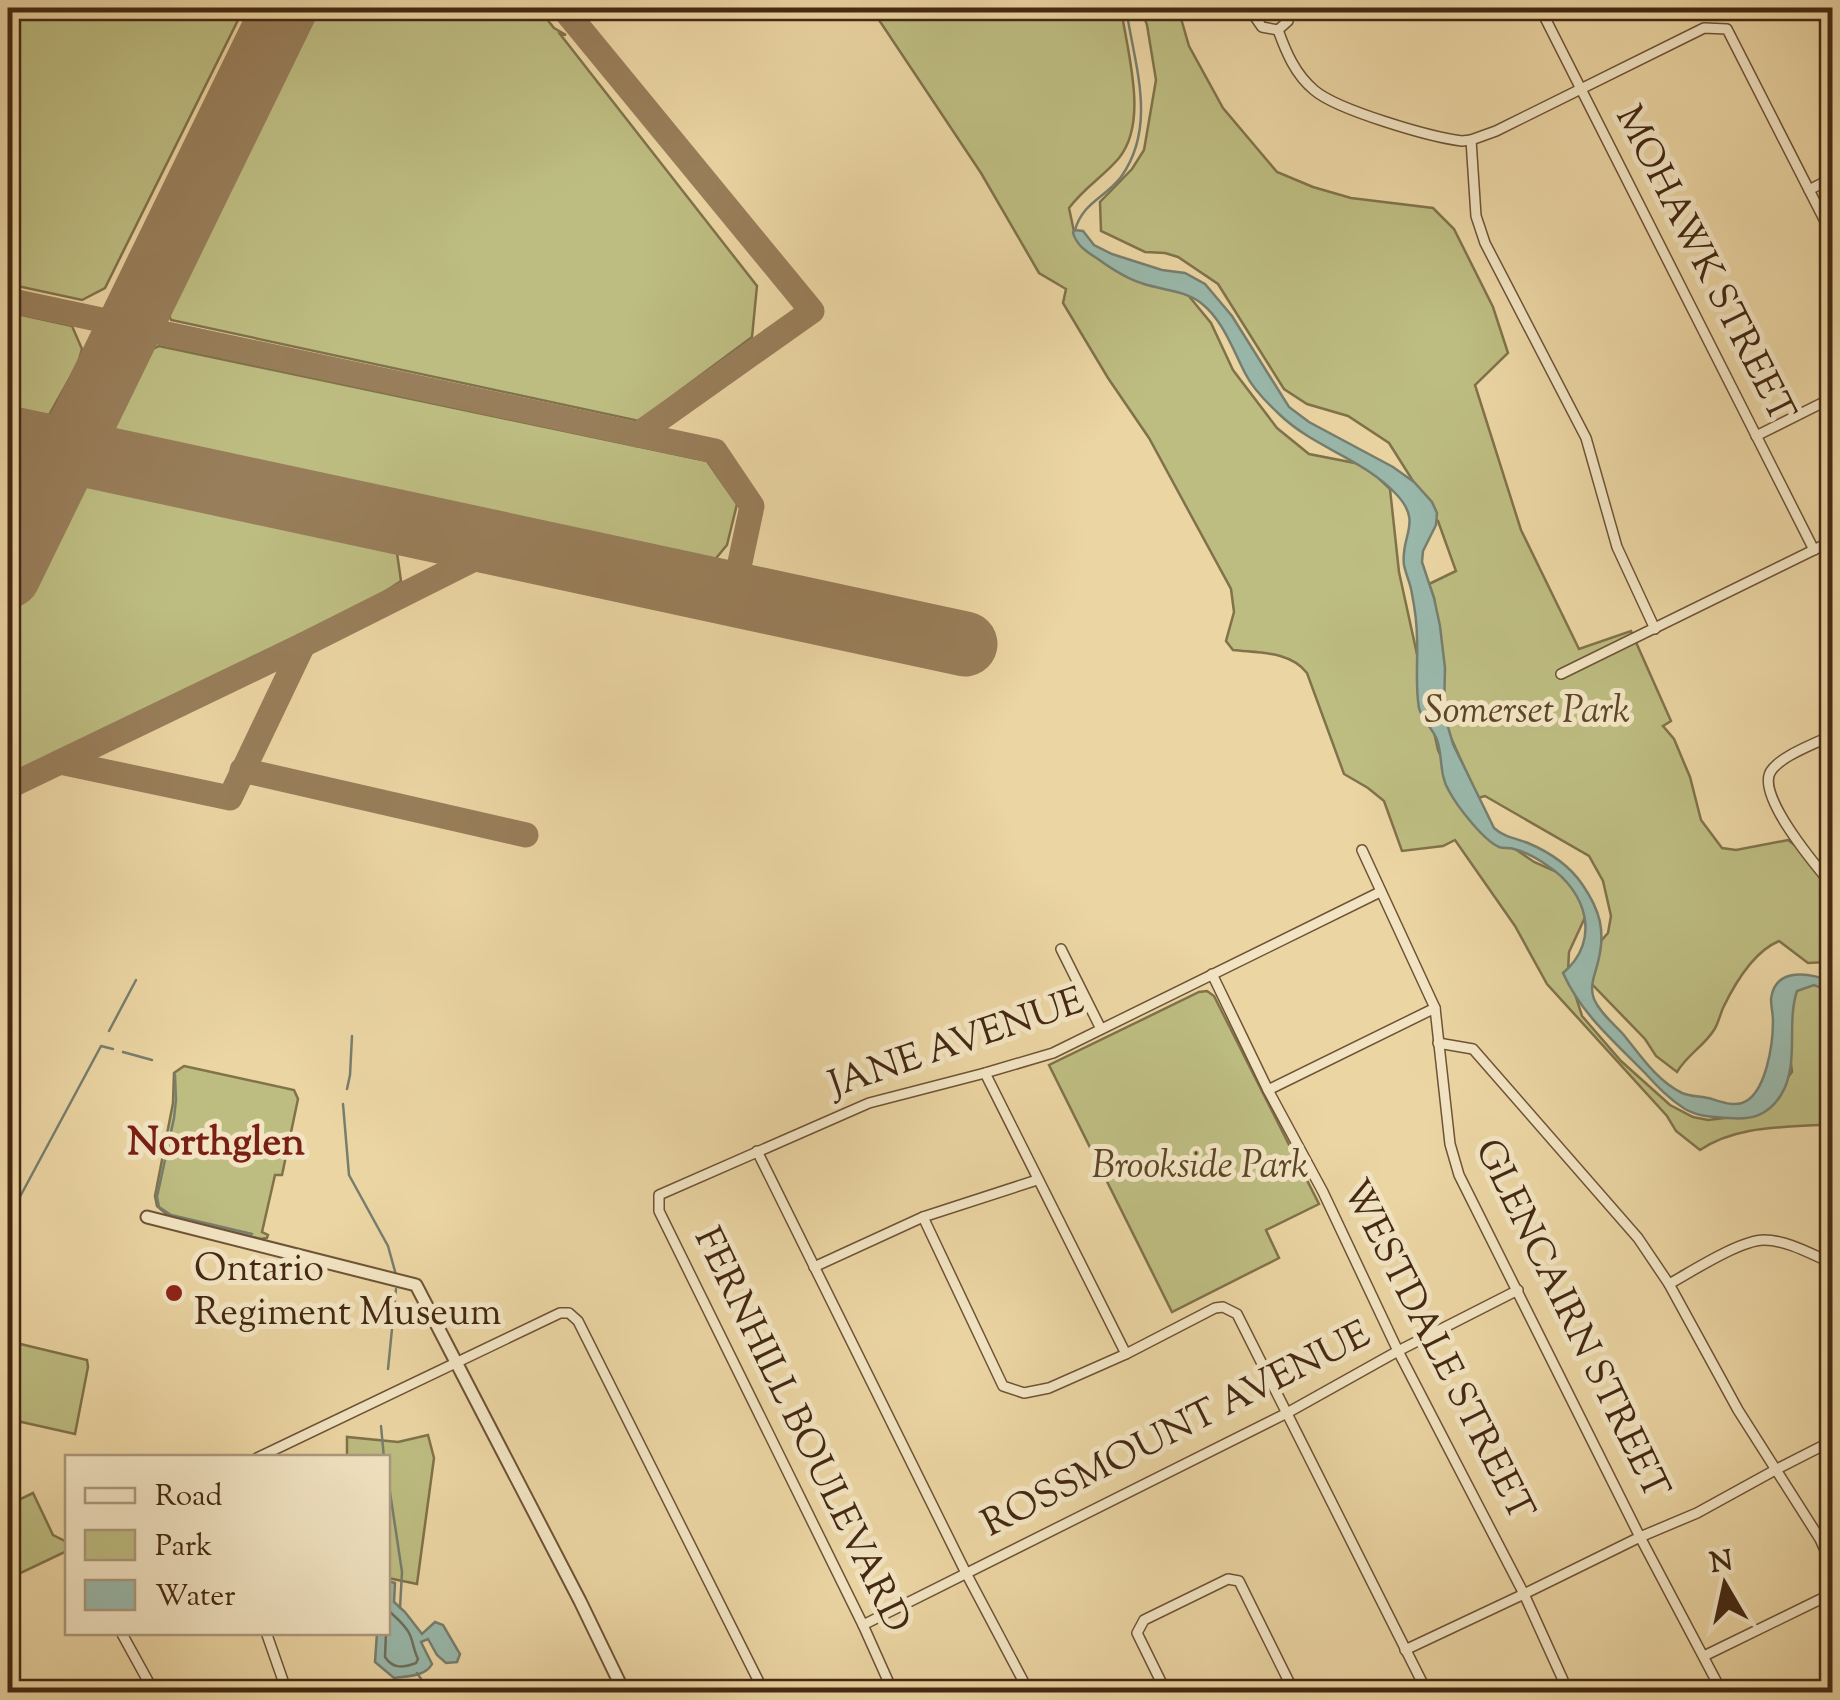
<svg xmlns="http://www.w3.org/2000/svg" width="1840" height="1700" font-family="'Sorts Mill Goudy',serif">
<style>
.green{fill:#bdbc81;stroke:#80724a;stroke-width:2.5}
.water{fill:#99b8ab;stroke:#777e6e;stroke-width:2.5}
.lines{fill:none;stroke-linecap:round;stroke-linejoin:round}
.shore{stroke:#6e705e;stroke-width:2.5}
.stream{stroke:#777e6e;stroke-width:2.5}
.taxiway{stroke:#987e5a;stroke-width:25}
.runway{stroke:#987e5a;stroke-width:65}
.minor-casing{stroke:#6e5336;stroke-width:12}
.tertiary-casing{stroke:#6e5336;stroke-width:15}
.minor{stroke:#f2e4c3;stroke-width:9}
.tertiary{stroke:#f2e4c3;stroke-width:11}
.poi-dot{fill:#8f2418;stroke:#f2e4c3;stroke-width:4}
.labels{text-anchor:middle;dominant-baseline:central;stroke-width:10;stroke-linejoin:round;paint-order:stroke}
.street-label{font-size:38px;fill:#442812;stroke:#f2e4c3}
.park-label{font-size:38px;font-style:italic;fill:#5c4628;stroke:#f2e4c3}
.poi-label{font-size:38px;fill:#442812;stroke:#f2e4c3;text-anchor:start}
.neighbourhood-label{font-size:40px;font-weight:bold;fill:#7a1f14;stroke:#f2e4c3}
</style>
<rect width="100%" height="100%" fill="#ebd5a3"/>
<filter id="stains"><feTurbulence type="fractalNoise" baseFrequency=".002" numOctaves="4"/><feColorMatrix values="0 0 0 0 .2 0 0 0 0 .09 0 0 0 0 .02 0 0 0 .5 -.17"/></filter>
<radialGradient id="worn" r=".72"><stop offset=".6" stop-color="#630" stop-opacity="0"/><stop offset="1" stop-color="#630" stop-opacity=".3"/></radialGradient>
<g class="green">
<path d="M8,8H244L105,288L82,300L8,284Z"/>
<path d="M302,8H538L554,28L566,35L560,34L757,286L752,337L639,421L171,320L161,297Z"/>
<path d="M871,8H1121C1127,52 1149,121 1119,158C1104,176 1085,187 1069,208L1075,236L1109,260L1188,295L1211,323L1233,370L1277,428L1309,454L1365,465L1390,489L1399,572L1438,750L1468,813L1479,824L1534,862L1566,876L1586,892L1587,913L1569,952L1568,972L1582,1016L1621,1061L1670,1105L1693,1117L1708,1120L1750,1115L1767,1105L1792,1072L1784,1004L1803,983L1827,987L1832,992V1124C1787,1128 1738,1124 1700,1150L1676,1131L1667,1116L1547,984L1515,926L1455,840L1443,846L1402,851L1384,801L1368,788L1344,774L1307,673C1290,651 1259,653 1233,650L1226,641L1234,612L1231,589L1149,438L1108,378L1063,303L1066,289L1039,273L981,173Z"/>
<path d="M1141,8H1178L1189,46L1223,108L1277,172L1313,187L1351,198L1433,208L1454,229L1493,307L1508,353L1475,385L1521,530L1579,649L1631,631L1671,721L1663,726L1674,739L1690,777L1701,820L1722,848L1736,850L1788,840L1808,855L1832,878V964L1827,962L1808,963L1779,941C1753,952 1735,983 1723,1008C1720,1015 1718,1024 1714,1030C1704,1046 1687,1055 1677,1072L1656,1056L1645,1039L1586,978L1585,959L1608,933L1611,916L1603,881L1589,856L1485,796L1478,798L1447,729L1434,598L1429,584L1456,571L1438,521L1426,511L1420,492L1389,443L1348,416L1307,404L1284,389L1218,284L1178,257L1165,253L1145,252L1101,231L1100,202L1132,169L1144,150L1156,80L1147,25Z"/>
<path d="M8,312L72,326L82,349L78,363L49,415L8,409Z"/>
<path d="M159,346L707,461L737,504L727,545L712,563L110,435L102,419L129,359Z"/>
<path d="M8,467L24,473L8,518Z"/>
<path d="M82,482L126,485L396,546L401,581L300,647L8,777V609L48,523Z"/>
<path d="M1207,991L1214,996L1319,1204L1266,1230L1279,1258L1172,1312L1049,1065L1199,992Z"/>
<path d="M184,1066L294,1090L298,1099L282,1175H275L262,1232L268,1235L267,1238L261,1239L170,1217L157,1206L155,1196L173,1103L174,1073Z"/>
<path d="M8,1341L87,1360L88,1367L75,1434L8,1419Z"/>
<path d="M428,1435L434,1458L417,1584L388,1578V1458L347,1457V1437L398,1442Z"/>
<path d="M33,1493L53,1535L67,1542V1551L8,1579V1505Z"/>
</g>
<g class="water">
<path d="M1074,230L1083,231L1094,245L1112,254L1162,270L1185,273L1205,284L1232,316L1289,407L1309,422L1393,467L1414,482L1432,502L1437,513L1436,525L1423,551L1422,562L1434,598L1440,626L1445,668L1444,713L1453,744L1494,828C1504,837 1515,838 1528,843C1549,852 1569,865 1582,884C1600,910 1606,931 1598,962C1595,975 1589,986 1594,999C1600,1013 1613,1023 1623,1034C1640,1055 1657,1081 1682,1093C1691,1097 1702,1096 1712,1099C1721,1102 1732,1106 1742,1103C1766,1095 1773,1044 1773,1021C1773,1014 1771,1006 1771,999C1775,966 1811,973 1832,982V992L1814,985L1797,991C1786,1024 1800,1064 1781,1095C1768,1116 1751,1120 1729,1118C1712,1117 1699,1117 1685,1109C1669,1099 1657,1086 1645,1073C1614,1041 1582,1015 1563,973C1602,940 1586,891 1548,866C1538,859 1525,852 1514,849C1509,847 1504,849 1499,847C1483,840 1457,806 1449,791C1439,775 1443,757 1437,740C1433,728 1422,721 1419,708C1415,686 1418,662 1417,640C1417,625 1415,609 1412,594C1411,585 1406,575 1404,565C1400,536 1423,523 1397,495C1364,459 1314,448 1279,414C1266,402 1253,389 1245,373C1233,350 1223,320 1201,303C1186,291 1163,290 1144,284C1127,279 1113,270 1098,259C1087,252 1077,246 1073,233Z"/>
<path d="M388,1581L395,1583L394,1602L405,1612L422,1634L435,1622L443,1625L460,1654L457,1662L446,1663L437,1655L428,1639L421,1642L432,1664C425,1677 407,1676 394,1678L375,1662L377,1633L388,1632Z"/>
</g>
<g class="lines">
<path class="shore" d="M386,1632L385,1657C393,1669 403,1668 416,1663L418,1659C414,1651 413,1642 410,1635C406,1625 395,1617 388,1610"/>
<g class="stream">
<path d="M1075,230C1083,202 1105,198 1121,177C1158,125 1134,64 1126,8"/>
<path d="M109,1031L136,980"/>
<path d="M123,1052L152,1060"/>
<path d="M175,1075L176,1100L174,1118L157,1197L159,1207L171,1215L252,1234"/>
<path d="M347,1089L350,1075L352,1036"/>
<path d="M343,1104L349,1175L388,1246L396,1275"/>
<path d="M8,1219L101,1046L113,1049"/>
<path d="M388,1369L396,1289"/>
<path d="M381,1426L384,1458"/>
<path d="M388,1479L402,1572L400,1608"/>
<path d="M417,1673L430,1692"/>
</g>
<g class="taxiway">
<path d="M563,8L812,311L637,435"/>
<path d="M8,300L715,451L752,506L739,567L722,593"/>
<path d="M60,762L230,798L303,645"/>
<path d="M242,770L526,835"/>
<path d="M8,787L303,645L502,545"/>
</g>
<g class="runway">
<path d="M8,438L965,644"/>
<path d="M8,576L285,8"/>
</g>
<defs>
<g id="minor">
<path d="M1255,8V17L1262,27L1278,30"/>
<path d="M1425,8L1435,11L1445,8"/>
<path d="M1540,8L1814,550"/>
<path d="M1278,30C1286,52 1295,74 1314,90C1337,110 1430,137 1462,141L1471,140L1496,131L1704,28L1727,29L1832,235"/>
<path d="M1278,30L1288,21L1289,8"/>
<path d="M1471,140L1476,216L1485,243L1586,438L1617,547L1655,629"/>
<path d="M1809,190L1832,178"/>
<path d="M1756,436L1832,398"/>
<path d="M1561,674L1832,541"/>
<path d="M1832,735C1815,744 1782,755 1771,771C1755,794 1816,866 1832,885"/>
<path d="M1362,850L1435,1008L1450,1144L1459,1175L1640,1537L1722,1692"/>
<path d="M1061,949L1101,1029"/>
<path d="M1212,974L1268,1090L1323,1192L1398,1351L1524,1594L1563,1680"/>
<path d="M1438,1043L1473,1049L1638,1238L1669,1284L1738,1410L1820,1539L1832,1566"/>
<path d="M985,1073L1126,1354"/>
<path d="M1268,1090L1435,1008"/>
<path d="M757,1151L966,1573L1029,1692"/>
<path d="M923,1217L1003,1386L1024,1393L1049,1388L1126,1354L1215,1308L1223,1307L1237,1314L1427,1692"/>
<path d="M814,1267L923,1217L1037,1180"/>
<path d="M1669,1284C1691,1272 1740,1240 1764,1240C1787,1240 1811,1254 1832,1263"/>
<path d="M257,1458L560,1313H569L578,1321L764,1692"/>
<path d="M863,1625L1287,1413L1398,1351L1518,1290"/>
<path d="M121,1632L154,1692"/>
<path d="M266,1632L287,1692"/>
<path d="M1405,1650L1524,1594L1640,1537L1697,1513L1777,1469L1832,1441"/>
<path d="M1704,1656L1827,1596L1832,1590"/>
<path d="M8,1679L14,1692"/>
<path d="M893,1692L863,1625L659,1211V1195L869,1103L985,1073L1053,1053L1380,892"/>
<path d="M1166,1692L1137,1633L1144,1620L1228,1579L1239,1581L1294,1692"/>
</g>
<path id="tertiary" d="M147,1217L416,1285L580,1601L624,1692"/>
</defs>
<use href="#minor" class="minor-casing"/>
<use href="#tertiary" class="tertiary-casing"/>
<use href="#minor" class="minor"/>
<use href="#tertiary" class="tertiary"/>
</g>
<circle class="poi-dot" cx="174" cy="1293" r="10"/>
<g class="labels">
<g class="street-label">
<text transform="translate(1703 265) rotate(63)">MOHAWK STREET</text>
<text transform="translate(957 1045) rotate(-19)">JANE AVENUE</text>
<text transform="translate(1570 1320) rotate(64)">GLENCAIRN STREET</text>
<text transform="translate(1436 1351) rotate(63)">WESTDALE STREET</text>
<text transform="translate(800 1431) rotate(64)">FERNHILL BOULEVARD</text>
<text transform="translate(1177 1431) rotate(-27)">ROSSMOUNT AVENUE</text>
</g>
<g class="park-label">
<text x="1527" y="713">Somerset Park</text>
<text x="1200" y="1168">Brookside Park</text>
</g>
<g class="poi-label">
<text x="194" y="1271">Ontario<tspan x="194" dy="44">Regiment Museum</tspan></text>
</g>
<g class="neighbourhood-label">
<text x="216" y="1144">Northglen</text>
</g>
</g>
<rect width="1840" height="1700" fill="none" stroke="#ebd5a3" stroke-width="40"/>
<rect x="10" y="10" width="1820" height="1680" fill="none" stroke="#442812" stroke-width="5"/>
<rect x="20" y="20" width="1800" height="1660" fill="none" stroke="#442812" stroke-width="2.5"/>
<rect x="65" y="1455" width="325" height="180" fill="#f2e4c3" stroke="#ac997c" stroke-width="2.5"/>
<rect x="85" y="1488" width="50" height="15" fill="#f2e4c3" stroke="#ac997c" stroke-width="2.5"/>
<text x="155" y="1505" font-size="30" fill="#442812">Road</text>
<rect x="85" y="1530" width="50" height="30" fill="#bdbc81" stroke="#ac997c" stroke-width="2.5"/>
<text x="155" y="1555" font-size="30" fill="#442812">Park</text>
<rect x="85" y="1580" width="50" height="30" fill="#99b8ab" stroke="#ac997c" stroke-width="2.5"/>
<text x="155" y="1605" font-size="30" fill="#442812">Water</text>
<g transform="translate(1725 1585) rotate(351)" stroke="#f2e4c3" stroke-width="8" paint-order="stroke">
<path d="M0-8L18 38L0 25L-18 38Z" fill="#442812"/>
<text y="-15" font-size="28" font-weight="bold" text-anchor="middle" fill="#442812">N</text>
</g>
<rect width="100%" height="100%" filter="url(#stains)"/>
<rect width="100%" height="100%" fill="url(#worn)"/>
</svg>
